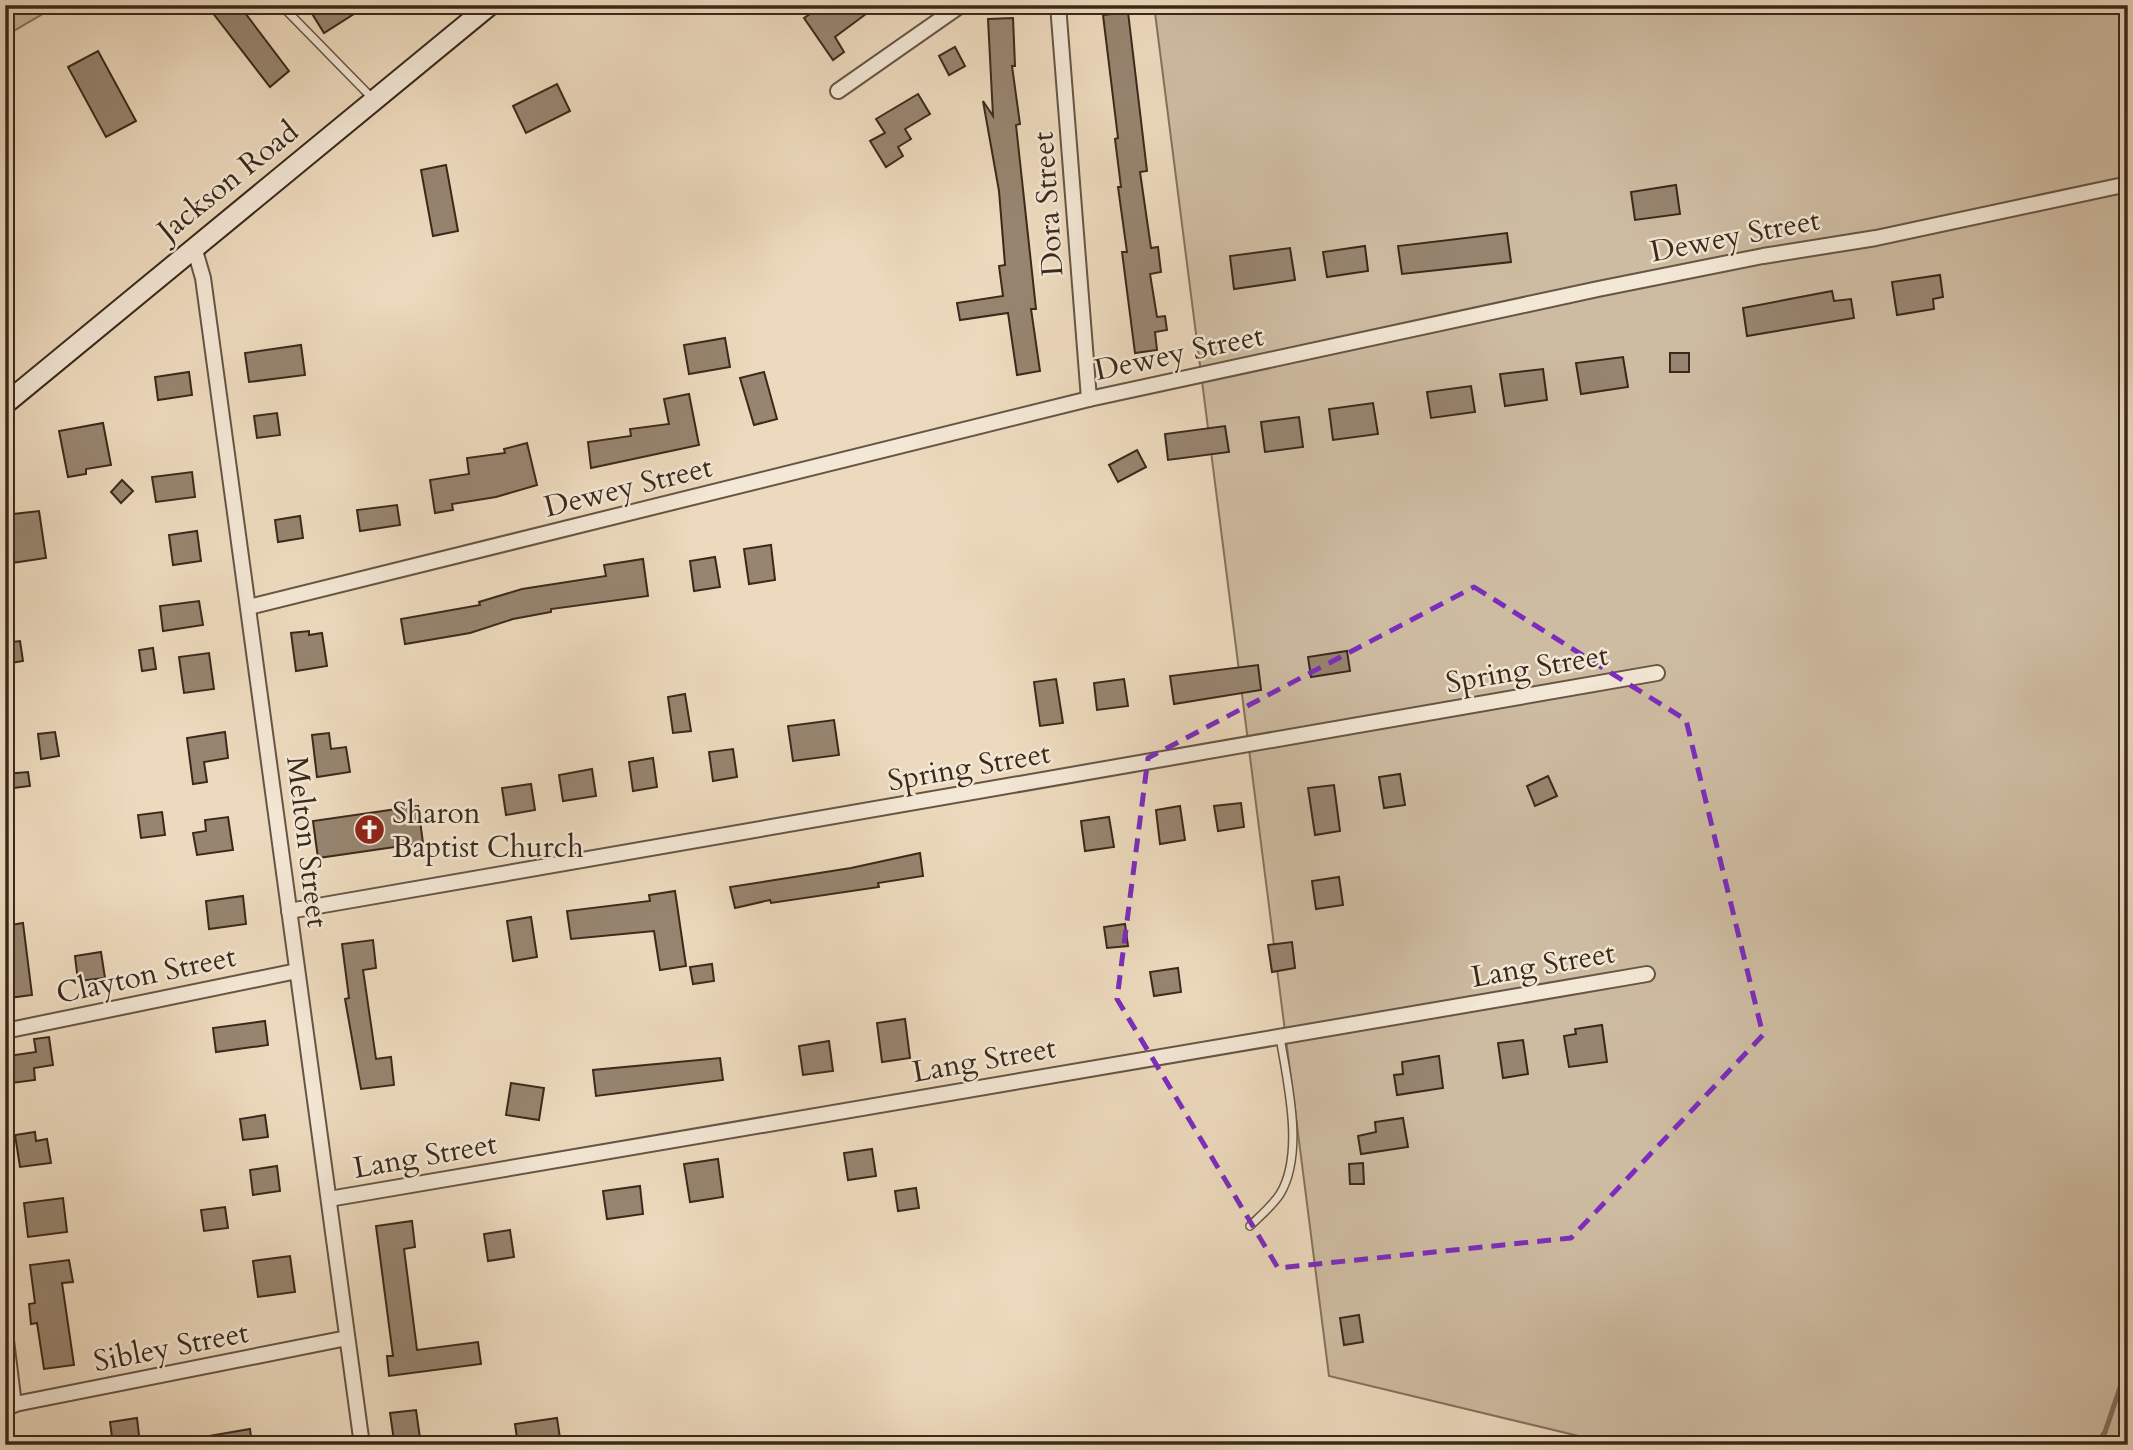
<svg xmlns="http://www.w3.org/2000/svg" width="2133" height="1450" font-family="Cardo,serif">
<style>
.green{fill:#cebca2;stroke:#84725e;stroke-width:2}
.lines{fill:none;stroke-linecap:round;stroke-linejoin:round}
.stream{stroke:#806f5c;stroke-width:5}
.building{fill:#978570;stroke:#39291b;stroke-width:2}
.lane-casing{stroke:#654;stroke-width:10}
.street-casing{stroke:#654;stroke-width:18}
.secondary-casing{stroke:#39291b;stroke-width:23}
.lane{stroke:#f3e7d5;stroke-width:7}
.street{stroke:#f3e7d5;stroke-width:14}
.secondary{stroke:#f3e7d5;stroke-width:19}
.marked{fill:none;stroke:#7b2cbf;stroke-width:5;stroke-dasharray:14 9;stroke-linejoin:round}
.labels{text-anchor:middle;dominant-baseline:central;stroke-width:5;stroke-linejoin:round;paint-order:stroke}
.street-label{font-size:30px;fill:#39291b;stroke:#f3e7d5}
.poi-label{font-size:30px;fill:#39291b;stroke:#f3e7d5;text-anchor:start}
</style>
<rect width="100%" height="100%" fill="#eddabe"/>
<filter id="stains"><feTurbulence type="fractalNoise" baseFrequency=".00286" numOctaves="4"/><feColorMatrix values="0 0 0 0 .2 0 0 0 0 .09 0 0 0 0 .02 0 0 0 .5 -.17"/></filter>
<radialGradient id="worn" r=".72"><stop offset=".6" stop-color="#630" stop-opacity="0"/><stop offset="1" stop-color="#630" stop-opacity=".3"/></radialGradient>
<g class="green">
<path d="M5,5H58L5,36Z"/>
<path d="M1154,5H2128V1445H1616L1329,1376Z"/>
</g>
<g class="lines">
<path class="stream" d="M2096,1445L2105,1432L2128,1364"/>
</g>
<g class="building">
<path d="M221,5H239L289,71L270,87L212,12Z"/>
<path d="M321,5H368L324,33L311,12Z"/>
<path d="M837,5H878L835,37L844,52L833,60L804,18L822,6L827,12Z"/>
<path d="M1128,12L1147,171L1140,172L1151,248L1158,247L1161,272L1150,274L1157,317L1165,316L1167,330L1155,332L1157,350L1135,353L1122,252H1127L1118,187H1121L1115,139L1118,138L1103,15Z"/>
<path d="M1013,18L1015,66H1012L1020,124L1016,125L1036,309H1031L1040,371L1017,375L1008,313L960,320L957,303L1003,296L999,266L1005,265L999,191L983,101L993,116L988,19Z"/>
<path d="M955,47L965,66L949,75L939,56Z"/>
<path d="M98,51L136,121L106,137L68,67Z"/>
<path d="M557,84L570,111L526,133L513,106Z"/>
<path d="M918,94L930,114L905,129L911,139L898,147L903,156L886,167L870,141L885,133L876,119Z"/>
<path d="M446,165L458,231L433,236L421,170Z"/>
<path d="M1676,185L1680,214L1635,220L1631,192Z"/>
<path d="M1507,233L1511,262L1402,274L1398,246Z"/>
<path d="M1365,246L1368,271L1327,277L1323,252Z"/>
<path d="M1290,248L1295,280L1234,289L1230,256Z"/>
<path d="M1940,275L1943,297L1933,299L1934,309L1897,315L1892,282Z"/>
<path d="M1832,291L1834,301L1851,299L1854,318L1747,336L1743,308Z"/>
<path d="M725,338L730,367L689,374L684,345Z"/>
<path d="M301,345L305,375L249,382L245,353Z"/>
<rect x="1670" y="353" width="19" height="19"/>
<path d="M1623,357L1628,387L1581,394L1576,363Z"/>
<path d="M1543,369L1547,400L1505,406L1500,374Z"/>
<path d="M189,372L192,395L158,400L155,377Z"/>
<path d="M764,372L777,419L754,425L740,378Z"/>
<path d="M1471,386L1475,412L1431,418L1427,392Z"/>
<path d="M689,394L699,445L591,468L588,442L631,436L630,429L669,424L664,399Z"/>
<path d="M1373,403L1378,434L1333,440L1329,409Z"/>
<path d="M277,413L280,435L257,438L254,416Z"/>
<path d="M1299,417L1303,447L1265,452L1261,422Z"/>
<path d="M103,423L111,465L86,469V474L68,477L59,431Z"/>
<path d="M1225,426L1229,452L1168,460L1165,434Z"/>
<path d="M527,443L537,485L496,497L452,504L453,510L435,513L430,480L469,474L467,458L505,453L504,449Z"/>
<path d="M1137,450L1146,467L1118,482L1109,465Z"/>
<path d="M192,472L195,497L156,502L152,477Z"/>
<path d="M122,480L133,491L121,503L111,492Z"/>
<path d="M397,505L400,525L360,531L357,510Z"/>
<path d="M39,511L46,558L5,564V515Z"/>
<path d="M300,516L303,538L278,542L275,520Z"/>
<path d="M197,531L201,561L173,565L169,535Z"/>
<path d="M771,545L775,580L749,584L744,549Z"/>
<path d="M715,557L720,587L694,591L690,561Z"/>
<path d="M643,559L648,596L551,609V612L513,619L470,633L405,644L401,619L480,605L479,602L522,589L606,576L604,565Z"/>
<path d="M199,601L203,625L163,631L160,606Z"/>
<path d="M309,631V635L322,633L327,666L296,671L291,633Z"/>
<path d="M20,641L23,661L5,664V643Z"/>
<path d="M153,648L156,669L142,671L139,650Z"/>
<path d="M1347,651L1350,671L1311,677L1308,657Z"/>
<path d="M209,653L214,689L184,693L179,657Z"/>
<path d="M1258,665L1261,690L1174,704L1170,676Z"/>
<path d="M1056,679L1063,723L1040,726L1034,682Z"/>
<path d="M1124,679L1128,706L1097,710L1094,683Z"/>
<path d="M685,694L691,731L673,733L668,697Z"/>
<path d="M834,720L839,755L793,761L788,726Z"/>
<path d="M55,732L59,756L41,759L38,734Z"/>
<path d="M225,732L228,758L204,762L207,782L193,784L187,738Z"/>
<path d="M329,733L331,749L346,747L350,772L317,777L312,735Z"/>
<path d="M733,749L737,777L713,781L709,752Z"/>
<path d="M653,758L657,787L633,791L629,762Z"/>
<path d="M592,769L596,796L563,801L559,775Z"/>
<path d="M28,772L30,786L5,789V774Z"/>
<path d="M1400,774L1405,805L1384,808L1379,777Z"/>
<path d="M1548,776L1557,796L1535,806L1527,786Z"/>
<path d="M531,784L535,810L506,815L502,788Z"/>
<path d="M1334,785L1340,831L1315,835L1308,788Z"/>
<path d="M1241,803L1244,827L1218,831L1214,806Z"/>
<path d="M418,806L423,843L318,858L313,821Z"/>
<path d="M1180,806L1185,840L1160,844L1156,810Z"/>
<path d="M162,812L165,835L141,838L138,815Z"/>
<path d="M228,817L233,850L197,855L193,833L206,831L205,820Z"/>
<path d="M1109,817L1114,847L1085,851L1081,821Z"/>
<path d="M920,853L923,876L878,883L879,887L771,903L770,900L735,908L730,887L851,868Z"/>
<path d="M1339,877L1343,905L1316,909L1312,881Z"/>
<path d="M675,891L686,966L660,970L654,931L571,939L567,911L650,901L649,895Z"/>
<path d="M243,896L246,924L209,929L206,901Z"/>
<path d="M531,917L537,957L513,961L507,921Z"/>
<path d="M23,923L32,995L9,998L5,926Z"/>
<path d="M1125,924L1128,946L1107,948L1104,927Z"/>
<path d="M373,940L376,968L363,970L376,1059L391,1057L394,1085L361,1089L345,999L349,998L342,944Z"/>
<path d="M1292,942L1295,968L1272,972L1268,945Z"/>
<path d="M101,952L105,978L78,981L75,956Z"/>
<path d="M712,964L714,981L693,984L690,967Z"/>
<path d="M1178,968L1181,992L1154,996L1150,972Z"/>
<path d="M905,1019L910,1058L882,1062L877,1023Z"/>
<path d="M265,1021L268,1045L216,1052L213,1028Z"/>
<path d="M1602,1025L1607,1062L1569,1067L1564,1036L1576,1034L1575,1029Z"/>
<path d="M49,1037L53,1065L34,1068L35,1080L12,1083L8,1056L36,1052L34,1039Z"/>
<path d="M1523,1040L1528,1074L1503,1078L1498,1043Z"/>
<path d="M829,1041L833,1071L803,1075L799,1046Z"/>
<path d="M1439,1056L1443,1088L1397,1095L1394,1075L1403,1074L1402,1062Z"/>
<path d="M720,1058L723,1080L596,1096L593,1070Z"/>
<path d="M511,1083L544,1088L539,1120L506,1115Z"/>
<path d="M265,1115L268,1137L243,1140L240,1119Z"/>
<path d="M1403,1118L1408,1147L1361,1154L1358,1136L1376,1132L1375,1122Z"/>
<path d="M35,1132L36,1141L47,1139L51,1163L20,1167L15,1135Z"/>
<path d="M872,1149L876,1176L848,1180L844,1153Z"/>
<path d="M718,1159L723,1197L690,1202L684,1164Z"/>
<path d="M1363,1163L1364,1184H1350L1349,1164Z"/>
<path d="M277,1166L280,1191L253,1195L250,1170Z"/>
<path d="M640,1186L643,1214L607,1219L603,1191Z"/>
<path d="M916,1188L919,1208L898,1211L895,1191Z"/>
<path d="M63,1198L67,1232L28,1237L24,1203Z"/>
<path d="M225,1207L228,1228L204,1231L201,1210Z"/>
<path d="M412,1221L415,1247L404,1249L417,1350L478,1342L481,1364L389,1376L387,1356H393L376,1226Z"/>
<path d="M510,1230L514,1257L488,1261L484,1234Z"/>
<path d="M290,1256L295,1292L258,1297L253,1261Z"/>
<path d="M69,1260L73,1282L62,1283L74,1365L44,1369L37,1323L31,1324L29,1304L35,1303L30,1265Z"/>
<path d="M1359,1315L1363,1342L1344,1345L1340,1318Z"/>
<path d="M416,1410L420,1438L394,1441L390,1413Z"/>
<path d="M137,1418L140,1444L113,1445L110,1422Z"/>
<path d="M557,1418L561,1445H518L515,1424Z"/>
<path d="M250,1429L252,1445H204L203,1437Z"/>
</g>
<g class="lines">
<defs>
<g id="lane">
<path d="M281,5L374,100"/>
<path d="M1250,1226C1260,1216 1273,1205 1280,1194C1305,1153 1287,1081 1280,1037"/>
</g>
<g id="street">
<path d="M1058,5L1089,399"/>
<path d="M838,91L961,5"/>
<path d="M194,247L203,278L362,1445"/>
<path d="M249,607L1089,399L1598,289L1763,256L1876,238L2128,184"/>
<path d="M289,911L1657,673"/>
<path d="M5,1031L297,971"/>
<path d="M329,1199L1647,974"/>
<path d="M5,1332L14,1405"/>
<path d="M5,1406L347,1338"/>
</g>
<path id="secondary" d="M5,404L490,5"/>
</defs>
<use href="#lane" class="lane-casing"/>
<use href="#street" class="street-casing"/>
<use href="#secondary" class="secondary-casing"/>
<use href="#lane" class="lane"/>
<use href="#street" class="street"/>
<use href="#secondary" class="secondary"/>
</g>
<path class="marked" d="M1474,587L1686,720L1763,1035L1571,1238L1278,1268L1117,999L1148,758Z"/>
<defs>
<symbol id="church-disc" viewBox="-11 -11 22 22"><circle r="9.5" fill="#8f2418" stroke="#f3e7d5"/><path d="M-1.2-6h2.4v3.5h3.3v2.4h-3.3V6h-2.4V-.1h-3.3v-2.4h3.3Z" fill="#fff"/></symbol>
</defs>
<g fill-rule="evenodd">
<use href="#church-disc" x="352" y="812" width="35" height="35"/>
</g>
<g class="labels">
<g class="street-label">
<text transform="translate(228 181) rotate(-39)">Jackson Road</text>
<text transform="translate(1048 204) rotate(-94)">Dora Street</text>
<text transform="translate(1735 236) rotate(-11)">Dewey Street</text>
<text transform="translate(1179 353) rotate(-12)">Dewey Street</text>
<text transform="translate(628 487) rotate(-14)">Dewey Street</text>
<text transform="translate(1527 669) rotate(-10)">Spring Street</text>
<text transform="translate(969 767) rotate(-10)">Spring Street</text>
<text transform="translate(307 842) rotate(83)">Melton Street</text>
<text transform="translate(1543 965) rotate(-10)">Lang Street</text>
<text transform="translate(146 975) rotate(-12)">Clayton Street</text>
<text transform="translate(984 1060) rotate(-10)">Lang Street</text>
<text transform="translate(425 1156) rotate(-10)">Lang Street</text>
<text transform="translate(171 1347) rotate(-11)">Sibley Street</text>
</g>
<g class="poi-label">
<text x="392" y="813">Sharon<tspan x="392" dy="34">Baptist Church</tspan></text>
</g>
</g>
<rect width="2133" height="1450" fill="none" stroke="#eddabe" stroke-width="28"/>
<rect x="7" y="7" width="2119" height="1436" fill="none" stroke="#39291b" stroke-width="3.5"/>
<rect x="14" y="14" width="2105" height="1422" fill="none" stroke="#39291b" stroke-width="2"/>
<rect width="100%" height="100%" filter="url(#stains)"/>
<rect width="100%" height="100%" fill="url(#worn)"/>
</svg>
